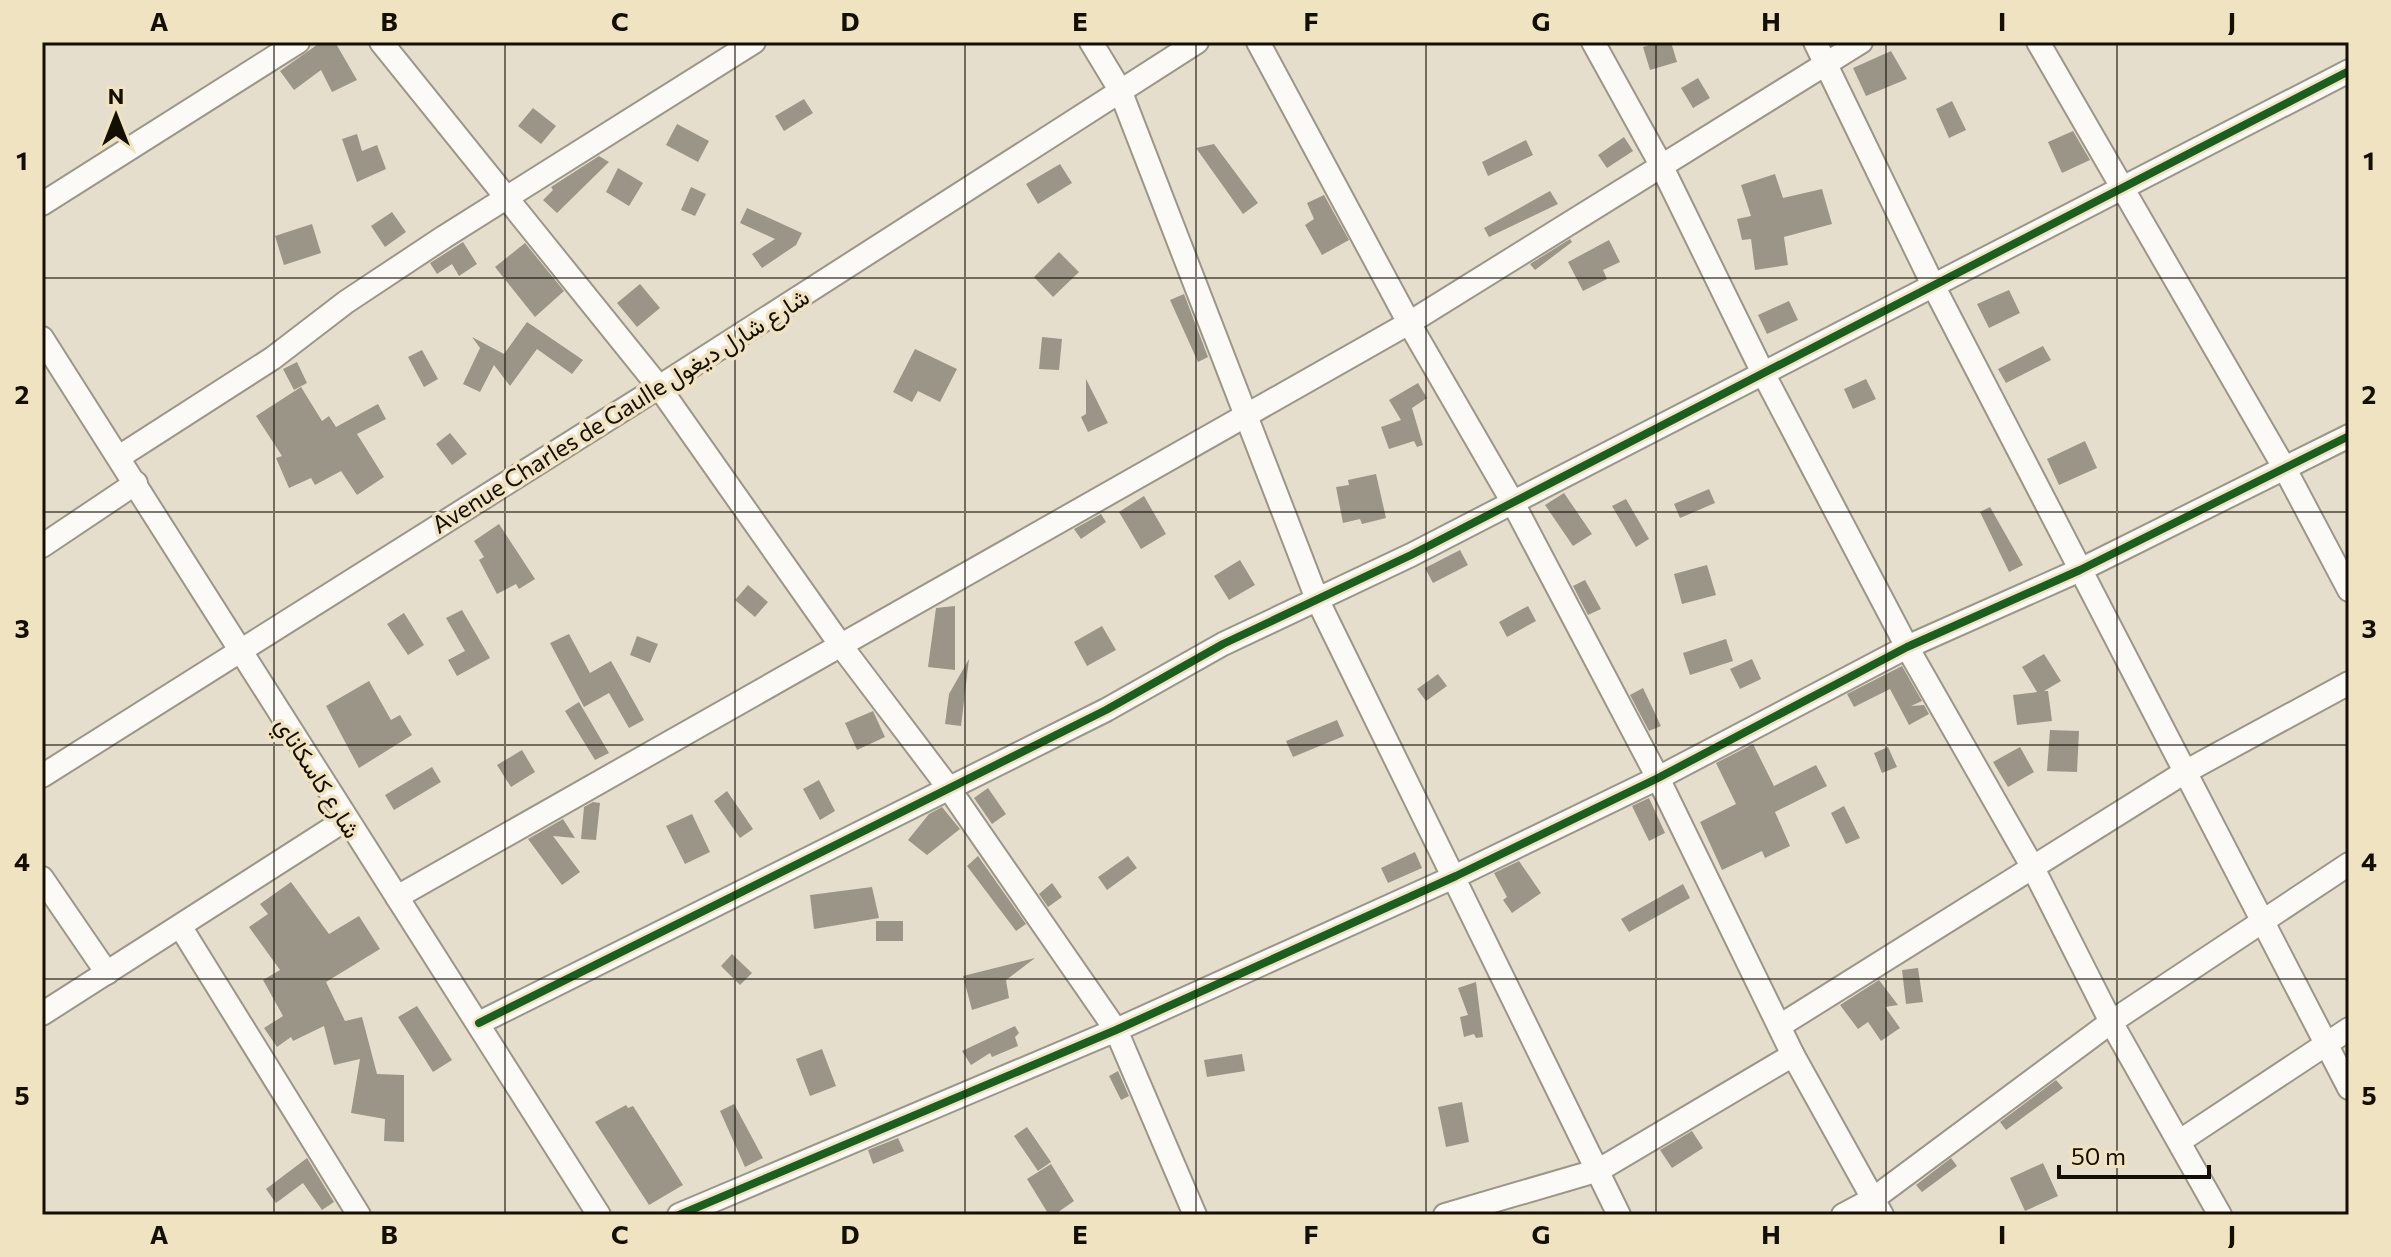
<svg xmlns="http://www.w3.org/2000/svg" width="2391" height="1257" font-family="Commissioner,Vazirmatn,sans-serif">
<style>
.building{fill:#9b9587}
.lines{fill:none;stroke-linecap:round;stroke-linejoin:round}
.minor-casing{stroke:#9c9688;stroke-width:26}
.minor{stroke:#fbfaf7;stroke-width:22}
.cycleway-casing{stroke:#f0e3c1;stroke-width:13}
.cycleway{stroke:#1b5e20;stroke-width:8}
.grid{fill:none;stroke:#130f04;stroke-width:2;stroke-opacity:0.55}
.labels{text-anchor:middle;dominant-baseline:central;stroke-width:7;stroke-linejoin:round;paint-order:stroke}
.street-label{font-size:24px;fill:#130f04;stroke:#f0e3c1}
.neatline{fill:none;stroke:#130f04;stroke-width:3}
.grid-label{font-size:26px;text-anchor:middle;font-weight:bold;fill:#130f04}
</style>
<rect width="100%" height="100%" fill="#e6decc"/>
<g class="building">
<path d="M321,42H335L357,80L332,92L321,70L294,90L280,71Z"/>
<path d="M1659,42H1671L1677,62L1650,70L1643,47Z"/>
<path d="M1891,51L1907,79L1866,96L1853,68Z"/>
<path d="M1698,78L1710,98L1693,108L1681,88Z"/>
<path d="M804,99L813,113L784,131L775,116Z"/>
<path d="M1952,101L1966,130L1949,138L1936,109Z"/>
<path d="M533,108L556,126L541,144L518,126Z"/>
<path d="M677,124L709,141L698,162L666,145Z"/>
<path d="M2073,131L2090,160L2062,173L2048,142Z"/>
<path d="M357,134L362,151L377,145L386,169L357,182L342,139Z"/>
<path d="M1624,137L1633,151L1607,168L1598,155Z"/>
<path d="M1526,140L1533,155L1488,176L1482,162Z"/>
<path d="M1214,144L1258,203L1243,214L1196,148Z"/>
<path d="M599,156L609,162L557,213L543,200L553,190L551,187Z"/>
<path d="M1060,164L1072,183L1038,204L1026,184Z"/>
<path d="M618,168L643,183L629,206L606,192Z"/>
<path d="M1775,174L1783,198L1822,189L1832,224L1784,237L1788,265L1755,270L1751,239L1742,240L1737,219L1751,216L1741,185Z"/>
<path d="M691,187L706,194L695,216L681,210Z"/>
<path d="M1550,191L1558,204L1489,237L1484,228Z"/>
<path d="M1324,195L1349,240L1322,255L1305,225L1314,219L1307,203Z"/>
<path d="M747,208L802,233L796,245L762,268L752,254L775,239L740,223Z"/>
<path d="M392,212L406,232L385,247L371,226Z"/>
<path d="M312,224L321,253L284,265L275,236Z"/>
<path d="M1570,239L1572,242L1535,270L1530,264Z"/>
<path d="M1609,240L1620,262L1603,270L1607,279L1583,291L1568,262Z"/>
<path d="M463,242L477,264L459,276L452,264L437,274L430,263Z"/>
<path d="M525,243L564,291L535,317L495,267Z"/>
<path d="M1059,252L1079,272L1053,297L1034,277Z"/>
<path d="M640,284L660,308L637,327L617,303Z"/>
<path d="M2009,290L2020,313L1989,328L1977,304Z"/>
<path d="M1184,294L1208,357L1198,362L1170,300Z"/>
<path d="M1789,301L1798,320L1767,334L1758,315Z"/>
<path d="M527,322L583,360L572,374L537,349L510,386L494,365L480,392L463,384L480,348L472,337L504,354Z"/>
<path d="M1042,337L1062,339L1059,370L1039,369Z"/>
<path d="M2043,346L2051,360L2006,383L1998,369Z"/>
<path d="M915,349L957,369L940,402L918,391L912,402L893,392Z"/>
<path d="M422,350L438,379L424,387L408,357Z"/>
<path d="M297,362L307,383L294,390L283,369Z"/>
<path d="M1086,379L1108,423L1088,432L1081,417L1086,414Z"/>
<path d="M1866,379L1876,399L1853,409L1844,389Z"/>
<path d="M1418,383L1427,398L1412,408L1423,445L1417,447L1414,441L1389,449L1381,427L1401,420L1389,400Z"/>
<path d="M301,387L322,421L329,416L336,427L378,404L386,419L357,434L384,477L357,495L341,471L315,485L311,478L289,488L276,458L282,456L256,416Z"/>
<path d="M450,433L467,454L452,465L436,444Z"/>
<path d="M2085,441L2097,468L2059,485L2047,459Z"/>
<path d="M1376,474L1386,518L1362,524L1360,519L1343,523L1336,487L1349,485L1348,480Z"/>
<path d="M1709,489L1715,503L1680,518L1674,504Z"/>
<path d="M1564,493L1592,534L1573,546L1545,505Z"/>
<path d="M1144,496L1166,534L1141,549L1119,512Z"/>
<path d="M1626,499L1649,539L1636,547L1612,506Z"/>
<path d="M1990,507L2023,565L2009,572L1980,512Z"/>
<path d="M1101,514L1106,522L1081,539L1074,529Z"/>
<path d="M499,524L535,579L519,589L516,584L497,594L479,560L484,557L474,541Z"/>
<path d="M1460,550L1468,565L1433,583L1425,568Z"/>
<path d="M1240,560L1255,585L1229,600L1214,576Z"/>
<path d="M1707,565L1716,595L1682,604L1674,574Z"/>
<path d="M1585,580L1601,609L1588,615L1573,586Z"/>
<path d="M748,585L768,602L755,617L735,600Z"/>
<path d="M955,606V670L928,667L936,608Z"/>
<path d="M1528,606L1536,621L1507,637L1499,622Z"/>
<path d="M462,610L490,658L457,676L448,660L465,651L446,618Z"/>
<path d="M404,613L424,645L408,655L387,624Z"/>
<path d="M1102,626L1116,650L1087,666L1074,642Z"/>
<path d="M569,634L590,673L611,661L644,720L629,728L609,693L584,707L550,643Z"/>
<path d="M637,636L658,644L650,663L630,655Z"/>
<path d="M1726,639L1733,661L1690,675L1683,653Z"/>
<path d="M2044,654L2061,681L2044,691H2048L2052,721L2017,725L2013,695L2037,692L2022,667Z"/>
<path d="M969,659L961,726L945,724L949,694Z"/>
<path d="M1752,659L1761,679L1740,689L1730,669Z"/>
<path d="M1902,666L1922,701L1911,706L1924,705L1929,714L1909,725L1890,689L1854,707L1847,694Z"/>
<path d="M1438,674L1447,686L1426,701L1417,689Z"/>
<path d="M369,681L391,720L400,715L412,735L359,768L326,706Z"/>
<path d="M1643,688L1661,726L1649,731L1630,695Z"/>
<path d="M579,702L609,753L595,760L565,711Z"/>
<path d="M873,711L885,737L857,750L845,723Z"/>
<path d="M1337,720L1344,736L1293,757L1286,741Z"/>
<path d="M2050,730L2079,731L2077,772L2047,771Z"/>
<path d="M1753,744L1774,786L1816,765L1827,786L1775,812L1790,846L1765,858L1762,851L1722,870L1700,822L1736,804L1716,763Z"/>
<path d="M1888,747L1897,767L1882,773L1874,753Z"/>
<path d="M2020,747L2034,772L2008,787L1993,762Z"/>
<path d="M522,750L535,772L511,787L497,765Z"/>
<path d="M432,767L441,782L394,810L385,795Z"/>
<path d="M819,780L835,811L820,820L803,789Z"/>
<path d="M988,788L1006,814L992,824L974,798Z"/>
<path d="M727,791L753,829L740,838L714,801Z"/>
<path d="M1649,798L1665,833L1649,841L1632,806Z"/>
<path d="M593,802L600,803L596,840L581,839L584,807Z"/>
<path d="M1844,806L1860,838L1846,844L1831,813Z"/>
<path d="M942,807L960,829L927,855L908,840L929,814Z"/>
<path d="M692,814L710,852L685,864L666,826Z"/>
<path d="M563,819L575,838L553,836L580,872L562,885L528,839Z"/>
<path d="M1415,852L1422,868L1388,883L1381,868Z"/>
<path d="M978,856L1026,924L1016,931L967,866Z"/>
<path d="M1128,856L1137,868L1107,890L1098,877Z"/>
<path d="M1519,861L1541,893L1512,913L1503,900L1507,897L1494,873Z"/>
<path d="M291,882L329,934L359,916L380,949L326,982L345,1021L362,1017L377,1074L404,1075V1142L384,1141L385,1119L351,1113L360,1059L334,1065L324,1026L293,1041L291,1037L277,1047L264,1028L283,1016L263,980L280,970L249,927L268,914L260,904Z"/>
<path d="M1052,883L1062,897L1048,907L1039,894Z"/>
<path d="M1683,884L1690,898L1629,932L1621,919Z"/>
<path d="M872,887L879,918L814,929L810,895Z"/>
<rect x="876" y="921" width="27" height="20"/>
<path d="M732,954L752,973L740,985L721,966Z"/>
<path d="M1035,958L1006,980L1009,998L972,1010L963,976Z"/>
<path d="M1918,968L1923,1002L1906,1004L1902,970Z"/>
<path d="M1879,980L1898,1005L1885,1007L1900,1028L1881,1041L1868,1022L1858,1029L1840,1005Z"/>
<path d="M1476,982L1483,1037L1476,1038L1474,1034L1464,1037L1460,1017L1468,1015L1458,988Z"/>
<path d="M417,1006L452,1060L433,1072L398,1017Z"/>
<path d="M1015,1026L1019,1033L1015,1037L1018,1046L992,1057L990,1053L971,1065L962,1051Z"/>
<path d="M822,1049L836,1086L810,1096L796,1059Z"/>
<path d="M1242,1054L1245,1071L1207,1077L1204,1060Z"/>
<path d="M1118,1071L1129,1096L1121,1100L1109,1076Z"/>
<path d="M2056,1080L2063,1088L2006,1130L2000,1122Z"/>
<path d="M1462,1102L1469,1142L1446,1147L1438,1107Z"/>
<path d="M734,1104L763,1158L745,1167L720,1111Z"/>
<path d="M626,1105L628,1108L633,1106L683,1185L649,1205L595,1122Z"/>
<path d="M1027,1127L1051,1162L1038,1171L1014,1136Z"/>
<path d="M1692,1131L1703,1148L1672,1168L1660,1150Z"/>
<path d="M898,1138L904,1151L873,1164L868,1150Z"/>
<path d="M307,1158L334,1202L322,1210L303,1183L276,1203L266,1189Z"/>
<path d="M1951,1158L1957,1166L1922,1192L1916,1185Z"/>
<path d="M2043,1163L2058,1196L2025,1211L2010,1178Z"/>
<path d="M1051,1164L1074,1201L1054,1215H1049L1027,1179Z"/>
</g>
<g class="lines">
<defs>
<g id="minor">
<path d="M381,42L659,387L842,647L948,787L1116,1030L1195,1215"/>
<path d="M1091,42L1120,90L1317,599L1619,1215"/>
<path d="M1258,42L1409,323L1512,501L1658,778L1793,1055L1882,1215"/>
<path d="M1593,42L1661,165L1762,371L1907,647L2032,866L2111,1022L2220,1215"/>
<path d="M1815,42L1933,285L2349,1088"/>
<path d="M2038,42L2285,469L2349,590"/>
<path d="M42,204L298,42"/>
<path d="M42,338L599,1215"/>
<path d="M119,457L273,358L346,302L444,237L754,42"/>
<path d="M42,546L136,483"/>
<path d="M42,776L659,387L1197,42"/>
<path d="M42,878L107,973"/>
<path d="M397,897L1409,323L1861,42"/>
<path d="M180,926L359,1215"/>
<path d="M42,1014L345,820"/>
<path d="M479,1023L1106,710L1223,644L1411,555L2349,71"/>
<path d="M1781,1025L2185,772L2349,683"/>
<path d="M2180,1141L2349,1029"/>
<path d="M679,1215L1116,1030L1456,876L1658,778L1907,647L2080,570L2349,436"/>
<path d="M1445,1215L1599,1170L1793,1055"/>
<path d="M1843,1215L1873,1199L2111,1022L2349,864"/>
</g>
</defs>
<use href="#minor" class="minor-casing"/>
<use href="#minor" class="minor"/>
<defs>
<g id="cycleway">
<path d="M479,1023L1106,710L1223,644L1411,555L2349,71"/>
<path d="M679,1215L1116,1030L1456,876L1658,778L1907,647L2080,570L2349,436"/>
</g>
</defs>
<use href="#cycleway" class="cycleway-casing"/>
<use href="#cycleway" class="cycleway"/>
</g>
<path class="grid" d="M274,42V1215M505,42V1215M735,42V1215M965,42V1215M1196,42V1215M1426,42V1215M1656,42V1215M1886,42V1215M2117,42V1215M42,278H2349M42,512H2349M42,745H2349M42,979H2349"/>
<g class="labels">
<g class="street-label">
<text transform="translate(620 410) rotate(-32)">Avenue Charles de Gaulle شارع شارل ديغول</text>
<text transform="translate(319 777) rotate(58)">شارع كاسكاناي</text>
</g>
</g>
<rect width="2391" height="1257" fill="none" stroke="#f0e3c1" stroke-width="88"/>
<g transform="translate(116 116)" stroke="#f0e3c1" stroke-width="6" paint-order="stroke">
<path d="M0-6L14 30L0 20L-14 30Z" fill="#130f04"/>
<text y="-12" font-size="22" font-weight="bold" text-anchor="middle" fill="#130f04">N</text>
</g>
<path d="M2059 1165v12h150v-12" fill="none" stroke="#130f04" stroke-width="4"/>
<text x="2071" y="1165" font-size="24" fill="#130f04" stroke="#f0e3c1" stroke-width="6" paint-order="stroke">50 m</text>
<rect x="44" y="44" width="2303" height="1169" class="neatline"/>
<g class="grid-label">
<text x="159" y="31">A</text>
<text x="389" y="31">B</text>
<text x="620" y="31">C</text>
<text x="850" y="31">D</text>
<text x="1080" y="31">E</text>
<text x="1311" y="31">F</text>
<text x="1541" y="31">G</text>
<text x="1771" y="31">H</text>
<text x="2002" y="31">I</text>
<text x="2232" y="31">J</text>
<text x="22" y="170">1</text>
<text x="2369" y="170">1</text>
<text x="22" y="404">2</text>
<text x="2369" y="404">2</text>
<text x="22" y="638">3</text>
<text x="2369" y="638">3</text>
<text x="22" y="871">4</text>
<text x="2369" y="871">4</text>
<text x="22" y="1105">5</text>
<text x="2369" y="1105">5</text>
<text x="159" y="1244">A</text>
<text x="389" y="1244">B</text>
<text x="620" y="1244">C</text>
<text x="850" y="1244">D</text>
<text x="1080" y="1244">E</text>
<text x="1311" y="1244">F</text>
<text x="1541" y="1244">G</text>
<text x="1771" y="1244">H</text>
<text x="2002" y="1244">I</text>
<text x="2232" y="1244">J</text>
</g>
</svg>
